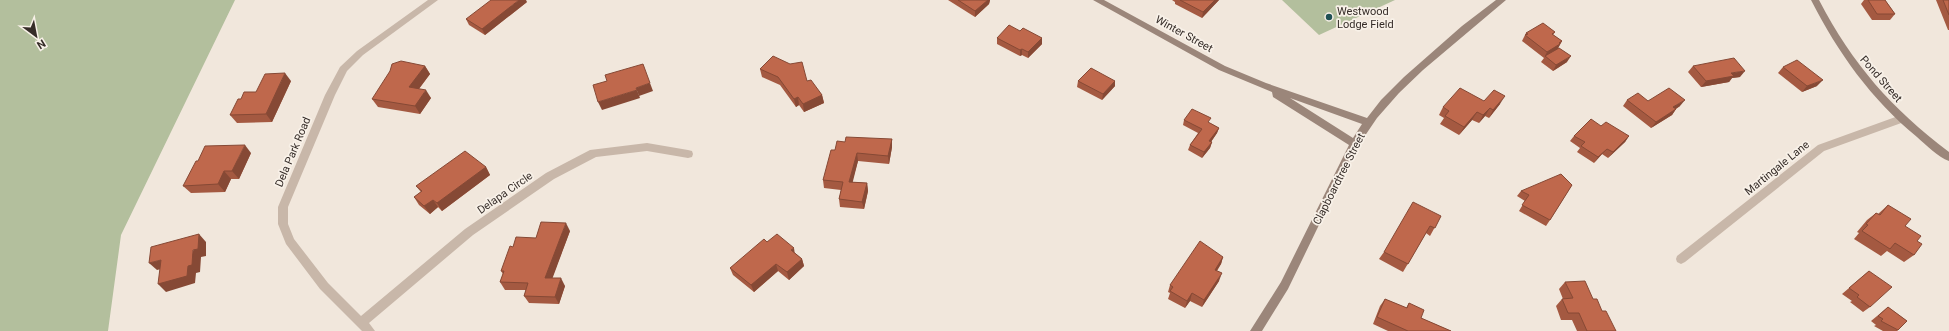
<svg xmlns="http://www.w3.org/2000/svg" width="1949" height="331" font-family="Roboto,sans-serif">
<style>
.green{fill:#b3bf9d}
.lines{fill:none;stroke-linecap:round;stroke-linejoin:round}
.street{fill:#c8b7a9;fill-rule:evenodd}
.secondary{fill:#9b867a;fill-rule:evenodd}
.wall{fill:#a45941}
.shaded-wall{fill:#864935}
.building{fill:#bf684c;stroke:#864935}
.poi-dot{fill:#205155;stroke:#f8f1e8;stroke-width:1.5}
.labels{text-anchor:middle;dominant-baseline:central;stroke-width:3.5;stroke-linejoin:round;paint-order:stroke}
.poi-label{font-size:11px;fill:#352c28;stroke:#f8f1e8;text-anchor:start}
.street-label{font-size:11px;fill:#352c28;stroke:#f8f1e8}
</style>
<rect width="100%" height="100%" fill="#f1e7dc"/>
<g class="green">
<path d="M0,0H235L121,235L108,331H0Z"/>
<path d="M1282,0H1395L1319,35Z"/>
</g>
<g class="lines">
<g class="street">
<path d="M428,0H438L363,55L347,71L335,95L288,207V224L294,239L328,283L361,316L465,229L546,173L590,150L647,143L688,150L692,151L693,154L692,157L688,158L647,151L596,157L554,179L473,235L369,323L375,331H362L320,289L286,244L278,224V207L325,95L340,67L357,51Z"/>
<path d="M1901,115L1904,116L1906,119L1904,122L1824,151L1685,262L1681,264L1677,262L1676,259L1677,256L1818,145Z"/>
</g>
<g class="secondary">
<path d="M1093,0H1104L1225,66L1266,83L1367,118L1381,100L1404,77L1462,26L1496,0H1506L1423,70L1399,93L1377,118L1358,146L1347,167L1288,289L1262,331H1250L1281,282L1349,145L1273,97L1272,92L1219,70ZM1290,98L1362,124L1353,138Z"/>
<path d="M1811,0H1819C1853,65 1891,108 1949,152V161C1938,157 1926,145 1917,137C1871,99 1838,53 1811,0Z"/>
</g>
</g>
<g class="wall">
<path d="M948,0H990L989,4L975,17Z"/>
<path d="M1172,0H1219L1202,18L1175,4V2Z"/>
<path d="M1864,0H1885L1895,14L1890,20H1872L1861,4Z"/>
<path d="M1936,0H1949V30H1948Z"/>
<path d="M527,2L485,35L469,25L466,19Z"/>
<path d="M1020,31L1042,38V44L1028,58L1022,55L1020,56L997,44V38Z"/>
<path d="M1555,32L1553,35L1562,41L1558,48L1567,62L1553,71L1541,62L1544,58L1522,41L1526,33Z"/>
<path d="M425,66L430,74L419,89L431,98L420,114L378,107L372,99Z"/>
<path d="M1693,66L1740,77L1732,78L1729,82L1701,87L1688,72Z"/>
<path d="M1783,67L1817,86L1802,92L1778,73Z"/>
<path d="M760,69L807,81L822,95L824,103L804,112L799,105L796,107L780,85L762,77Z"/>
<path d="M291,81L272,122L237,123L230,115L241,99L256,92Z"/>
<path d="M1078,81H1115V86L1102,100L1077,87Z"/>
<path d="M1627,100L1680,106L1676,109L1672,115L1651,128L1623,106Z"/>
<path d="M1484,101L1500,104L1489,118L1485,116L1479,123L1472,120L1459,135L1440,124L1444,118L1439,115L1443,107Z"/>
<path d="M1184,120L1210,123L1219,128L1217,133L1211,142H1212L1210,148L1202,158L1188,150L1190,145L1198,133L1183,125Z"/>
<path d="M1601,126L1629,136L1625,142L1608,158L1602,154L1594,163L1577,152L1580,148L1570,141L1574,136Z"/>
<path d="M892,139V147L889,164L858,161L852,182L867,183L868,191L864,209L840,207L839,199L841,190L824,188L823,180L845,142Z"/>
<path d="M251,153L239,179H231L225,192L191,193L183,186Z"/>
<path d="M486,167L490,175L442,211L438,207L430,214L419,205L414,197L421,192L416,186Z"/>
<path d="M1572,185L1550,220L1546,226L1519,211L1525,201L1517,196L1521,191Z"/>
<path d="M1888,205L1905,226L1917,241L1914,255L1904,262L1887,251L1881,256L1854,239L1859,233L1857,232L1867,220L1876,213L1878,214Z"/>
<path d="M1441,216L1430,236L1426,233L1403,272L1379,259L1384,252Z"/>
<path d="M570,231L552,278L565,286L559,304L529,303L524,296L526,290H505L500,282L503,274L501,271L513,247L536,238Z"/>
<path d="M767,242L795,253L802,259L804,266L789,280L778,271L754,292L733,275L730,268Z"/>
<path d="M1223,257L1221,264L1217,271L1219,281L1202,307L1190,301L1185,308L1168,299L1170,293L1168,292L1170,285Z"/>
<path d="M1869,271L1870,307L1863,312L1850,302L1852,301L1842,294Z"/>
<path d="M1565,282L1593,299L1616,331H1577L1572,320H1561L1556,306L1562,299H1563L1559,289Z"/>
<path d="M1385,299L1406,308L1409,303L1421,318L1451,331H1388L1373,324L1380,306Z"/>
<path d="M1888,307L1907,321L1897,331H1883L1874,326L1876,325L1871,321Z"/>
</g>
<g class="shaded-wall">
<path d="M519,0H526L527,2L485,35L482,29Z"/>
<path d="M988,0H990L989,4L975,17V11Z"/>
<path d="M1215,0H1219L1202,18L1203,12Z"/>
<path d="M1042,38V44L1028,58V52Z"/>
<path d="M1562,41L1557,50L1545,56L1547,52Z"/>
<path d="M1022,49V55L1020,56V50Z"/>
<path d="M1571,56L1567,62L1553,71L1556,65Z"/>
<path d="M425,66L430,74L414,95L409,87Z"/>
<path d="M1745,71L1740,77L1732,78L1729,82L1701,87L1706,81L1731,73Z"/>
<path d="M285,73L291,81L272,122L266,114Z"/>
<path d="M1823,80L1817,86L1802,92L1807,86Z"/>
<path d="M1115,81V86L1102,100L1103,94Z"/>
<path d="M650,83L653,91L639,96L636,88Z"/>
<path d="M426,90L431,98L420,114L415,106Z"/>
<path d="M637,90L640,98L602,110L598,102Z"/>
<path d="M822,95L824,103L804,112L803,104Z"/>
<path d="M1505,96L1500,104L1489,118L1493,110Z"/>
<path d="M798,97L799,105L796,107L794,99Z"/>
<path d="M1685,100L1680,106L1669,113L1673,107Z"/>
<path d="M1490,108L1485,116L1479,123L1483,115Z"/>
<path d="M1676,109L1672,115L1651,128L1656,122Z"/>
<path d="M1477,112L1472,120L1459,135L1464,127Z"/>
<path d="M1219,128L1217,133L1208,146L1209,141Z"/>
<path d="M1629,136L1625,142L1608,158L1613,152Z"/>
<path d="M892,139V147L889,164L888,156Z"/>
<path d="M1212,142L1210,148L1202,158L1204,152Z"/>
<path d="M245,145L251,153L239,179L232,171Z"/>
<path d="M1607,149L1602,154L1594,163L1598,157Z"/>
<path d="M857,153L858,161L851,189L849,182Z"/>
<path d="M486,167L490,175L442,211L437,203Z"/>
<path d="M224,171L231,179L225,192L218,184Z"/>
<path d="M867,183L868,191L864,209L862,202Z"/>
<path d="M433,200L438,207L430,214L424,206Z"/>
<path d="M566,223L570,231L550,285L545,278Z"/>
<path d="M199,234L206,242V256L201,257L200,272L196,273L195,283L166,292L158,284L188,266Z"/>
<path d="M794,248L795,255L791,250Z"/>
<path d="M1223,257L1221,264L1212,277L1215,270Z"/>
<path d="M802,259L804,266L789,280L787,272Z"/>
<path d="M161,260L169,267L157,270L149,263Z"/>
<path d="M776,264L778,271L754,292L751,285Z"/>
<path d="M1222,273L1219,281L1202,307L1204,300Z"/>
<path d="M561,278L565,286L559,304L555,297Z"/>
<path d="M1192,293L1190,301L1185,308L1187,301Z"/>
</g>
<g class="building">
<path d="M491,0H519L482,29L466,19Z"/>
<path d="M958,0H988L975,11Z"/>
<path d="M1180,0H1215L1203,12Z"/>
<path d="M1868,0H1885L1895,14H1877Z"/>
<path d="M1943,0H1949V15Z"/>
<path d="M1543,23L1555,32L1552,34L1562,41L1559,43L1560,44L1547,52L1525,35L1528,34L1526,33Z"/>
<path d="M1009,25L1020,31L1023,28L1042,38L1028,52L1022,49L1020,50L997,38Z"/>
<path d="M1559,48L1571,56L1556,65L1545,56Z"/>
<path d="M773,56L790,64L802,62L807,81L811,80L822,95L803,104L798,97L794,99L778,77L760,69Z"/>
<path d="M1734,58L1745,71L1731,73L1734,76L1706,81L1693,66Z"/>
<path d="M1797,60L1823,80L1807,86L1783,67Z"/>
<path d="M401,61L425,66L409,87L426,90L415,106L372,99L390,71L392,64Z"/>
<path d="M643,64L650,83L636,88L637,90L598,102L593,85L607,81L605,75Z"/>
<path d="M1091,68L1115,81L1103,94L1078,81Z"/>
<path d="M285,73L266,114L230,115L238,99H241L244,92H256L265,74Z"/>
<path d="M1460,88L1484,101L1494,90L1505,96L1493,110L1490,108L1483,115L1477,112L1464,127L1445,116L1449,111L1443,107Z"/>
<path d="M1669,88L1685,100L1673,107L1676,109L1656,122L1627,100L1638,93L1648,101Z"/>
<path d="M1192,109L1211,118L1208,122L1219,128L1209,141L1212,142L1204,152L1190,145L1202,129L1184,120Z"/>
<path d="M1591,119L1601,126L1606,122L1629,136L1613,152L1607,149L1598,157L1581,146L1585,142L1574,136Z"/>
<path d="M846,137L892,139L888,156L857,153L849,182L867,183L862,202L839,199L843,182L823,180L831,150H835L837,141L845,142Z"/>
<path d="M245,145L232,171H224L218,184L183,186L196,161H198L205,146Z"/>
<path d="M465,151L486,167L437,203L433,200L424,206L414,197L422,191L416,186Z"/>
<path d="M1561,174L1572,185L1550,220L1522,205L1529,195L1521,191Z"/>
<path d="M1413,202L1441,216L1435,228L1430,226L1408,264L1384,252Z"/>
<path d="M1888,205L1911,219L1905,226L1921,236L1917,241L1922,244L1914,255L1895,243L1890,249L1862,231L1868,225L1866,224L1876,213L1880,215Z"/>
<path d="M541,222L566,223L545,278H561L555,297L524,296L528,283L500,282L504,271H501L510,246L513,247L516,237L536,238Z"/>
<path d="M199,234L198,249L193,250L192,265L188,266L187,276L158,284L161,260L149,263L151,247Z"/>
<path d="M777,234L794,248L791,250L802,259L787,272L776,264L751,285L730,268L764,239L767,242Z"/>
<path d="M1200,241L1223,257L1215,270L1222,273L1204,300L1192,293L1187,301L1170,291L1173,287L1170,285Z"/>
<path d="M1869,271L1892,287L1870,307L1857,297L1859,295L1849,288Z"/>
<path d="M1585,281L1593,299H1597L1602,311H1606L1616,331H1587L1579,313H1568L1562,299L1573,298L1565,282Z"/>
<path d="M1385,299L1407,308L1409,303L1424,310L1421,318L1451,331H1408L1377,317Z"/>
<path d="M1888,307L1907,321L1898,330L1881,321L1883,319L1878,316Z"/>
</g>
<circle class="poi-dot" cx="1329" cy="17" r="4"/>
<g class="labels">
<g class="poi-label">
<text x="1337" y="11">Westwood<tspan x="1337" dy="13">Lodge Field</tspan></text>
</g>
<g class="street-label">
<text transform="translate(1184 34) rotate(29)">Winter Street</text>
<text transform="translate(1881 79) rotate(49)">Pond Street</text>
<text transform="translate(293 152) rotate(-67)">Dela Park Road</text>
<text transform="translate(1777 168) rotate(-39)">Martingale Lane</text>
<text transform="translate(1339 179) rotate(-63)">Clapboardtree Street</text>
<text transform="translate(505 193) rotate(-35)">Delapa Circle</text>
</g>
</g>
<g transform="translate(36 36) rotate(148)" stroke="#f8f1e8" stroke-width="3" paint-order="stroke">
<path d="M0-3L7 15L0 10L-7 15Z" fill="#352c28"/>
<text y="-6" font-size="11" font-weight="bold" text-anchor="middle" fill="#352c28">N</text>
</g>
</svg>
